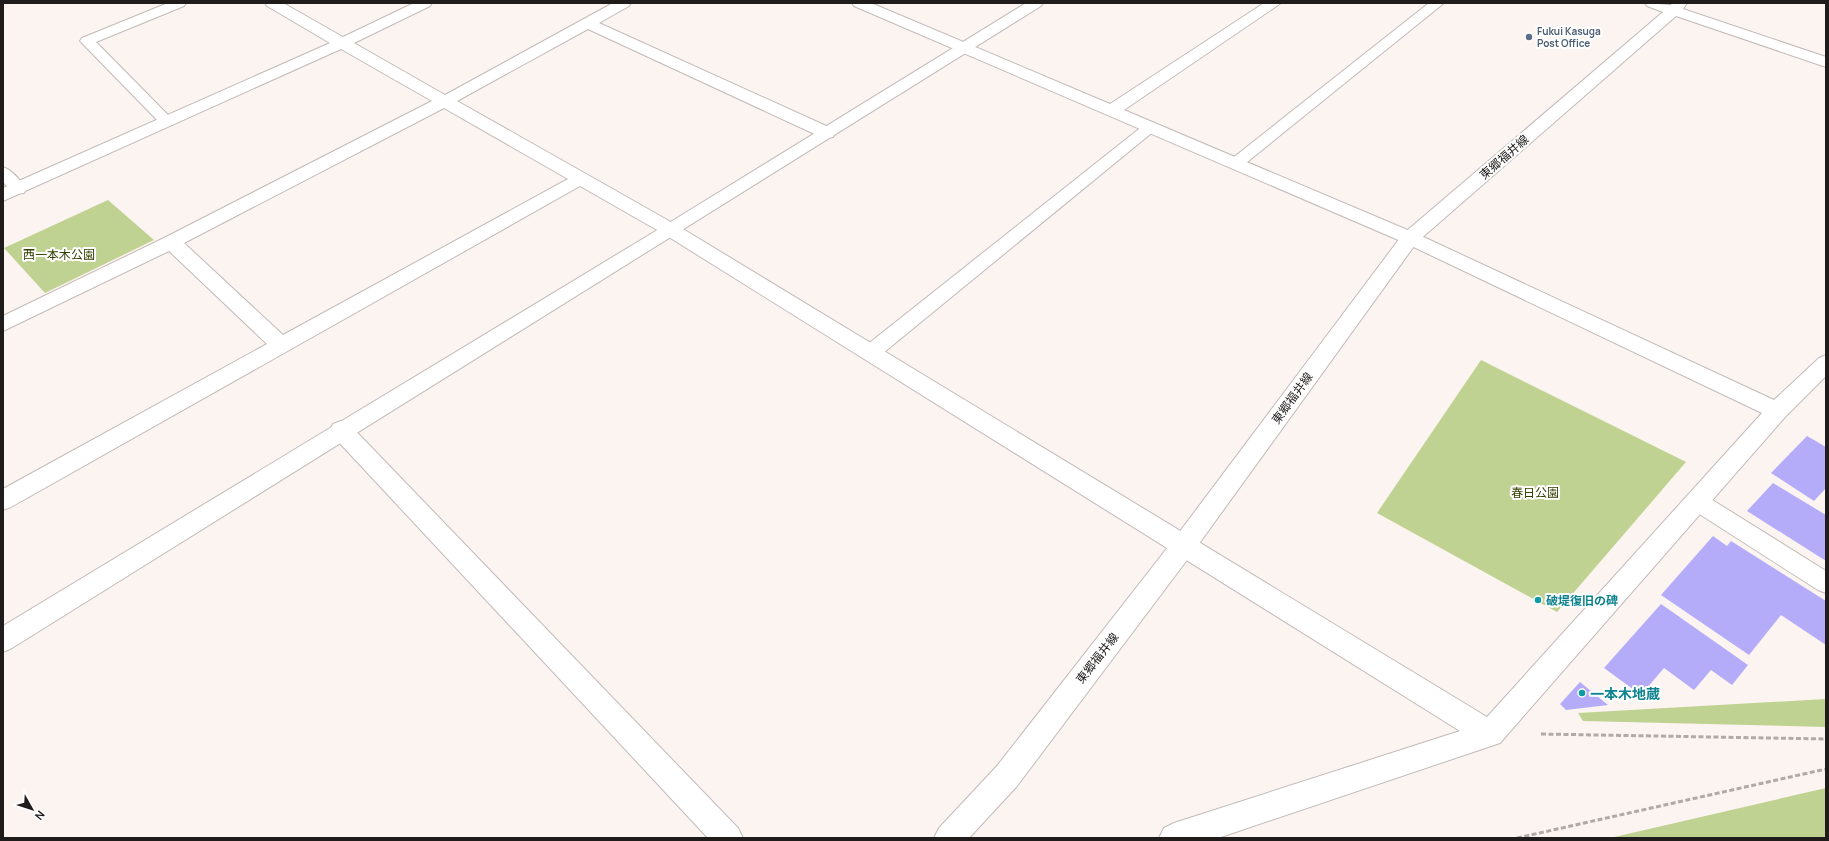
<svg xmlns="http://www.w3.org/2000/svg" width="1829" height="841" font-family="Manrope,'Noto Sans JP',sans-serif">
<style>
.green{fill:#c0d291}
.building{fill:#b5acf9}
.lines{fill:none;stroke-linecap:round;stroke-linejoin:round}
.lane-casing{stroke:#c2bab7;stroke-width:2}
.street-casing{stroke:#c2bab7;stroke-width:2}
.secondary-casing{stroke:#c2bab7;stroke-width:2}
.path{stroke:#b0aaa7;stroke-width:3;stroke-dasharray:5 2.5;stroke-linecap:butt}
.lane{fill:#fff;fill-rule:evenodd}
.street{fill:#fff;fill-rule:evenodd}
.secondary{fill:#fff;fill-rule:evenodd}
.service-dot{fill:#5c6f8a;stroke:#fff;stroke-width:1.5}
.culture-dot{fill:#0f9aa8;stroke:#fff;stroke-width:1.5}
.labels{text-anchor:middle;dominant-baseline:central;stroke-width:4;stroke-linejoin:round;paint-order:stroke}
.far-service-label{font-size:10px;font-weight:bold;fill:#4e5e75;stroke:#fff;text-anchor:start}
.street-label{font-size:12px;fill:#1f1c1b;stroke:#fff}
.park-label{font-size:12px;fill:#333f00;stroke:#fff}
.culture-label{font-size:12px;font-weight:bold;fill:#0d838f;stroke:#fff;text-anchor:start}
.near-culture-label{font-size:14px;font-weight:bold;fill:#0d838f;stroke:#fff;text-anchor:start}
</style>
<rect width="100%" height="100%" fill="#fcf4f0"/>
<g class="green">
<path d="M108,200L154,240L45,293L4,248Z"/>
<path d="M1481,360L1686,462L1557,612L1377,513Z"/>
<path d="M1826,699V727L1583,721L1578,713Z"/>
<path d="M1826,788V838H1610Z"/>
</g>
<g class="building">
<path d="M1807,436L1826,447V488L1814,501L1771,473Z"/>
<path d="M1773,483L1826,515V561L1747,511Z"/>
<path d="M1713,536L1727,546L1731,541L1826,601V645L1781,615L1749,655L1661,595Z"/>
<path d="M1661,604L1748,665L1732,685L1711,670L1694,690L1664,668L1641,695L1604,668Z"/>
<path d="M1580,682L1608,705L1566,710L1560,704Z"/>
</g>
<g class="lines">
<defs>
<g id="lane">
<path d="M168,3H186L184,6L96,42L172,119L175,122L172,125H162L80,41L82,38Z"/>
<path d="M1429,3H1444L1241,167H1229L1227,164L1229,161Z"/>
<path d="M1149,123L1154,125L1157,128L1154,131L877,358L870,360L863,358L861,353L863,348L1144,125Z"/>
<path d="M3,167C12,170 21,181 26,189L24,193C13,195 10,189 3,182Z"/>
<path d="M1698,493L1706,496L1826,571V593L1818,590L1690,508L1687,502L1690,496Z"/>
</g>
<g id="street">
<path d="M265,3H283L343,37L414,3H432L430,6L354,43L445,95L613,3H631L629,6L599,23L833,129L835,133L833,137L827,138L821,137L588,29L457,101L678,226L1487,717L1762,413L1403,242L854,6L852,3H871L1110,104L1264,3H1281L1124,110L1417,234L1774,400L1819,358L1826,355V376L1785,417L1500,743L1218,838H1159L1164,828L1174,823L1460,731L664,234L580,186L11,507L3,510V489L267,344L169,251L3,331V316L164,238L432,101L341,49L3,201V188L330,43L267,6ZM444,108L568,179L283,335L184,243Z"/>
<path d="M341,421L349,424L738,828L743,838H708L333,436L330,430L333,424Z"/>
</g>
<g id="secondary">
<path d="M1026,3H1043L1041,6L12,648L3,652V626L664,226Z"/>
<path d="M1645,3L1671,5L1672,3H1687L1683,9L1826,57V67L1676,16L1417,242L1193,552L1017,786L969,838H934L939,828L997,766L1175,538L1403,234L1663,12L1647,6Z"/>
</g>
</defs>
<use href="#lane" class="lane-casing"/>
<use href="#street" class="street-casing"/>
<use href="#secondary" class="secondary-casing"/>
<g class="path">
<path d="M1541,734L1826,739"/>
<path d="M1517,838L1826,769"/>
</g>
<use href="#lane" class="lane"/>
<use href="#street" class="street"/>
<use href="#secondary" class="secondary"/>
</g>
<circle class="service-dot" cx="1529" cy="37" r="4"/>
<g class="culture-dot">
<circle cx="1538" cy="600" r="4"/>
<circle cx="1582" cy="693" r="4"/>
</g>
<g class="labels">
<g class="far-service-label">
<text x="1537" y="31">Fukui Kasuga<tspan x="1537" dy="12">Post Office</tspan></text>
</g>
<g class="street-label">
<text transform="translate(1504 157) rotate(-41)">東郷福井線</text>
<text transform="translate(1292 398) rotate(-54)">東郷福井線</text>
<text transform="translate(1097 658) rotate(-52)">東郷福井線</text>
</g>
<g class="park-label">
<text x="59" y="254">西一本木公園</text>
<text x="1535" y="492">春日公園</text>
</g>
<g class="culture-label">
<text x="1546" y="600">破堤復旧の碑</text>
</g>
<g class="near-culture-label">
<text x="1590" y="693">一本木地蔵</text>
</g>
</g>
<rect width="1829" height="841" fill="none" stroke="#1f1c1b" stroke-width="8"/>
<g transform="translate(32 809) rotate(129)" stroke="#ffffff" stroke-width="3" paint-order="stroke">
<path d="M0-3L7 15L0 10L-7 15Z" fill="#1f1c1b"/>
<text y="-6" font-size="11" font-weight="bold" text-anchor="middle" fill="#1f1c1b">N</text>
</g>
</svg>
